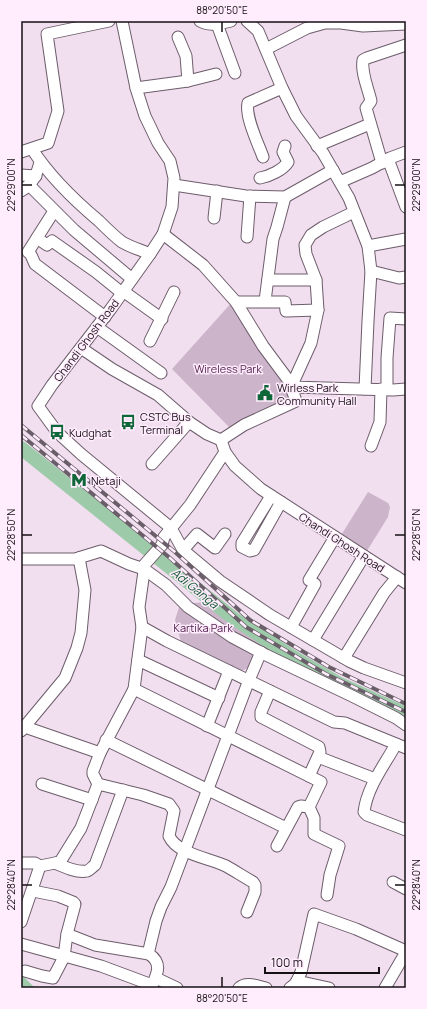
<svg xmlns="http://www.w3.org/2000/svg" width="427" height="1009" font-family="Manrope,sans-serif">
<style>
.green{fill:#ccb4ca}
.water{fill:#9dcbaa}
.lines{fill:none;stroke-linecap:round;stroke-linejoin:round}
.river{stroke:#9dcbaa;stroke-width:14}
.minor-casing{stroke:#6d5d6b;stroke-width:13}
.minor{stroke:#fff;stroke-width:11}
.rail-casing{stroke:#6a5f69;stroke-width:4}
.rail{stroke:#ffecfc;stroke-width:2.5;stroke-dasharray:8;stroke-linecap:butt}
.ticks{fill:none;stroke:#161015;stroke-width:1.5}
.labels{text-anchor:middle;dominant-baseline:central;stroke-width:3;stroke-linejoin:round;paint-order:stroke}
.street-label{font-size:11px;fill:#161015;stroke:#ffecfc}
.park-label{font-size:11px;fill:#562653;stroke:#ffecfc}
.poi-label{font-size:11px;fill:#161015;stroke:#ffecfc;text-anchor:start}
.water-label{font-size:12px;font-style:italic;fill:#135b33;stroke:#ffecfc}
.neatline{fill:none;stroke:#161015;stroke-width:1.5}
.ticks-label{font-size:10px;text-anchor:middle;fill:#161015}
</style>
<rect width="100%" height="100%" fill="#f1deef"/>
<g class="green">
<path d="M233,301L287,382L293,399L231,429L172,369Z"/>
<path d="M368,492L388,503L390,507L388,517L365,554L340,537Z"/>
<path d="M207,602L262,639L258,664L241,671L181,642L175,620L180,604Z"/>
</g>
<path class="water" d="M21,974L34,987H54V988H21Z"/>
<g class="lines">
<path class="river" d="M21,448L233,618L293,657L338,683L406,714"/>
<defs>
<g id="minor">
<path d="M122,21L136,88L145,116L158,143L170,161L174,178L172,207L163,234L150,254L110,310L52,385L38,406L57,432L81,454L171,528L183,550L220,581L270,615L349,661L364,668L406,683"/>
<path d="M200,21C210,27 221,23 231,21"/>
<path d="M247,21L258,31L282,88L296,116L323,153L349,198L368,246L371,271L368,321L365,389"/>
<path d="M217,24L235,73"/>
<path d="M178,37L186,56L188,81"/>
<path d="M266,49L307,28L325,23H341L363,26L406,24"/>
<path d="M136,88L188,81L216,74"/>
<path d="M317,146L370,124"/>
<path d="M32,149C50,177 74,200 99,221C106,228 114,236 122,242C130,247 141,250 150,254"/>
<path d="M21,152L48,143L58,111L47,34L109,21"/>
<path d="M263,157C258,143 245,117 248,103L282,88"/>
<path d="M388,159L406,207"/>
<path d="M382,163L366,108L371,101C368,88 361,73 363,60L367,58L406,45"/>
<path d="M21,175L36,176"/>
<path d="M260,178C270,176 283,170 288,162L283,152L285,146"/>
<path d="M340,182L372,168L390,158L406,152"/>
<path d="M29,185L74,230L132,279"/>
<path d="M174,185L246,196L285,197L333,170"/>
<path d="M21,191C33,184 37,174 40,162"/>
<path d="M354,212L323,227L311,235L305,245L306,254L316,280L318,310L311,343L291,387L393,390L406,389"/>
<path d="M214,218L217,191"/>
<path d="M163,234L203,265L236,302L263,346L289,381L296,401L244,425L221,440L225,452L235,466L261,489L406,583"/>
<path d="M247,237L250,196"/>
<path d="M37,238L47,245L52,241L96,272L122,293"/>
<path d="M368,246L406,239"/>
<path d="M28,252L54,211"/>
<path d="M31,255L35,264L105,317"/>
<path d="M371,271L399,278L406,277"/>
<path d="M268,280H316"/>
<path d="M123,291L162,319"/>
<path d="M265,301L273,239L277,227L285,197"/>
<path d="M236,302H285L286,311L318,310"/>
<path d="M97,327L161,373"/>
<path d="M150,341L174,292"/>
<path d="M81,348L112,369L158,395L189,422L207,434L221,440"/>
<path d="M387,389V358L390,318L406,319"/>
<path d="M371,446L380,422L381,389"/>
<path d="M152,464L189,422"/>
<path d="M271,496L242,543V547L250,551L254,550L281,502"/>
<path d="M183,550L197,534L215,548L225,534"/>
<path d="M21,559H75L101,551L129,564L144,569L166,585L188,607L232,637L266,655L352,696L396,718L406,725"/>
<path d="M142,627L167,641L334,722L345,723L406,748"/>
<path d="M291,627L315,584L309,580L335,537"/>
<path d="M313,640L364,556"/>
<path d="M344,658L384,593L397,577"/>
<path d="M138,660L219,698"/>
<path d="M134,689L321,782L309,807L301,806L298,807L277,846"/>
<path d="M270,691L261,712V717L319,747L320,752L309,776"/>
<path d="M207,726L229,671"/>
<path d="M25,727L100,753"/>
<path d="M21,731L65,678L77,648L81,633L85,590L79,558"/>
<path d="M106,740L286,828"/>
<path d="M396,744C384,766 367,787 364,812L367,815L406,830"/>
<path d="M318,757L375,779"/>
<path d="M42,784L92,800"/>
<path d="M98,784L93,774V771L100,753L134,689L142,627L139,607L145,564L162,545L164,537L190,505L225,452"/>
<path d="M309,807L314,818V834L339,846L330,875L327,895"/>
<path d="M21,863H35L40,866L60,862L81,828L98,784L143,795L169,804L174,811L169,836C177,854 209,858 226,866C235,871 244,877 253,882L255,885V892L247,912"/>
<path d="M55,863C64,867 77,873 87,871C90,870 92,867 95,865L123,790"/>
<path d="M393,882L406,889"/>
<path d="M21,922L40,866"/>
<path d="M67,934L95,945L149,954"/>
<path d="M21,944L101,966L152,985"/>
<path d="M25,971L42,976L53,978L64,957L67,934L75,904L73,902L58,896L33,891"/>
<path d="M156,978L177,988"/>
<path d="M297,981L329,988"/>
<path d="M151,988C156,976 164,964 149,954V950L156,921L161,907L171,887L249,680L261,652"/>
<path d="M239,988C246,981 257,986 266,988"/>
<path d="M290,988L294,985L297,981L301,972L314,914L356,929L406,951"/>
<path d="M385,988L406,952"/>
</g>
</defs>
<use href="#minor" class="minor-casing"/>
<use href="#minor" class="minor"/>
<defs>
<g id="rail">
<path d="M21,425L175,552L250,620L329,667L406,704"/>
<path d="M21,435L170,558L246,627L326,674L406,712"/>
</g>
</defs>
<use href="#rail" class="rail-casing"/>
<use href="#rail" class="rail"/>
</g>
<path class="ticks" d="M222,22V32M22,185H32M395,185H405M22,535H32M395,535H405M22,885H32M395,885H405M222,977V987"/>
<defs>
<symbol id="civic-bare" viewBox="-9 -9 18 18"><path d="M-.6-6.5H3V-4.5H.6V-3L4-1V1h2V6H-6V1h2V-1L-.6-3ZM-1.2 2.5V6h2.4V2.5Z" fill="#0f6638" stroke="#ffecfc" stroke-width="2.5" paint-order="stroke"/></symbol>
<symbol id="bus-bare" viewBox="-9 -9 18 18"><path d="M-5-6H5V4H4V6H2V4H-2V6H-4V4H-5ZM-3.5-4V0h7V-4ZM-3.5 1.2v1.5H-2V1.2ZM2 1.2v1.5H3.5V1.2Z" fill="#0f6638" stroke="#ffecfc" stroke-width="2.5" paint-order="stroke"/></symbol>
<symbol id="metro-bare" viewBox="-9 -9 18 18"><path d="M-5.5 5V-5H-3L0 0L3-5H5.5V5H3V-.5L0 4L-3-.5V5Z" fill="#0f6638" stroke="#ffecfc" stroke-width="2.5" paint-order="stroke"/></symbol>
</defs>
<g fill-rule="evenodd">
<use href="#civic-bare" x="254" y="382" width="22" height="22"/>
<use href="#bus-bare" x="117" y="411" width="22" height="22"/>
<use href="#bus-bare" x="46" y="421" width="22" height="22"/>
<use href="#metro-bare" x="68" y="469" width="22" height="22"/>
</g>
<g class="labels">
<g class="street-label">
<text transform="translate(86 340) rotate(-53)">Chandi Ghosh Road</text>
<text transform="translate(342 542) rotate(33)">Chandi Ghosh Road</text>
</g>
<g class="park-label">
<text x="228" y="368">Wireless Park</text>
<text x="203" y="627">Kartika Park</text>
</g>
<g class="poi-label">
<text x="277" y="387">Wirless Park<tspan x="277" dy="13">Community Hall</tspan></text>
<text x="140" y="416">CSTC Bus<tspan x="140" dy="13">Terminal</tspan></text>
<text x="69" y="432">Kudghat</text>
<text x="91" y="480">Netaji</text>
</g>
<g class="water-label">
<text transform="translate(195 588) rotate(39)">Adi Ganga</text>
</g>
</g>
<rect width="427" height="1009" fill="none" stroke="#ffecfc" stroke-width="44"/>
<path d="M265 967v6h114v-6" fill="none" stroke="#161015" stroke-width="2"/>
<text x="271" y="967" font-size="12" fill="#161015" stroke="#ffecfc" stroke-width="3" paint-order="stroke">100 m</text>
<rect x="22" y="22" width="383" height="965" class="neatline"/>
<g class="ticks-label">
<text x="222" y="14">88°20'50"E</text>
<text transform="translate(11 185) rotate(-90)" y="4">22°29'00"N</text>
<text transform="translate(416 185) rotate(-90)" y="4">22°29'00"N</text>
<text transform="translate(11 535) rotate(-90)" y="4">22°28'50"N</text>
<text transform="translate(416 535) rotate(-90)" y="4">22°28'50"N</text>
<text transform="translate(11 885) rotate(-90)" y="4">22°28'40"N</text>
<text transform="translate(416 885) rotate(-90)" y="4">22°28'40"N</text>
<text x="222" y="1002">88°20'50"E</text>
</g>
</svg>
